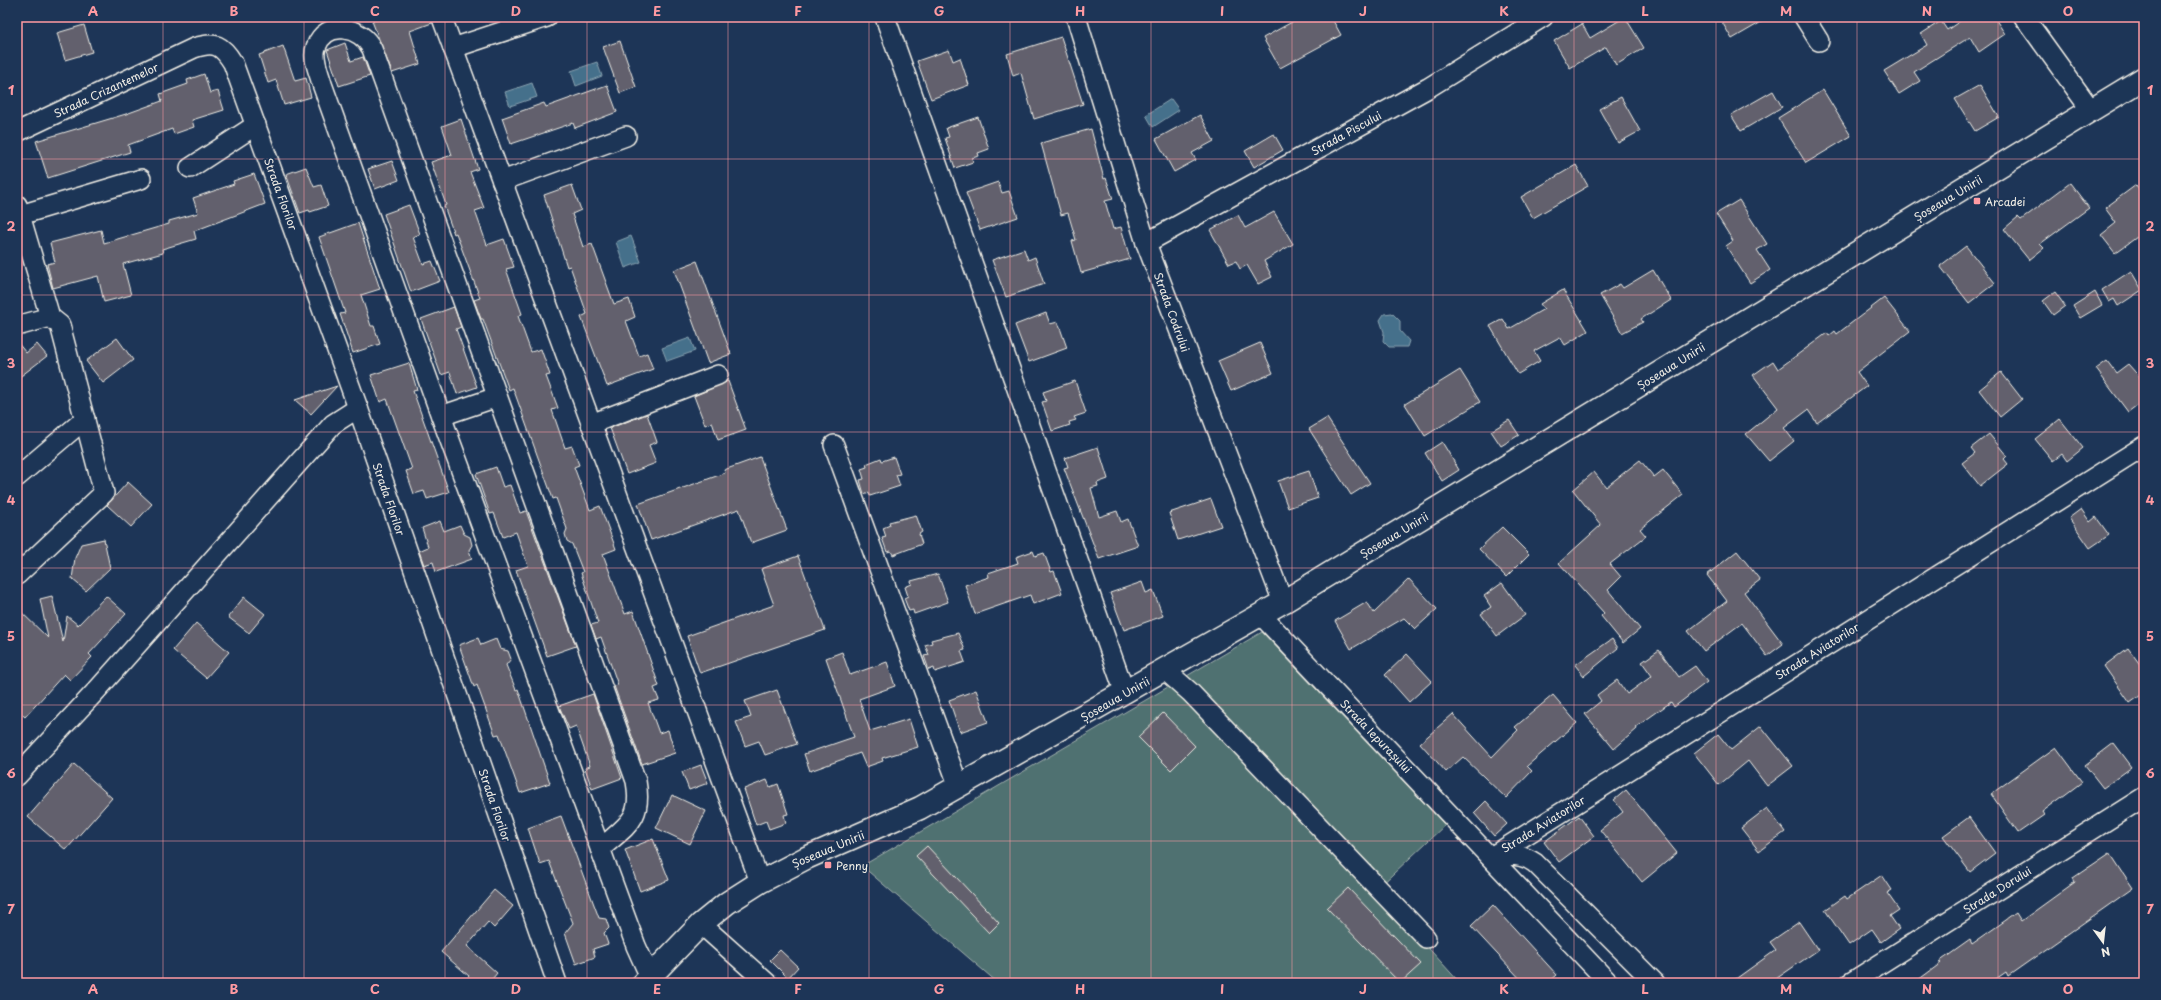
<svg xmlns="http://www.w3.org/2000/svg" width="2161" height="1000" font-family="'Playpen Sans',sans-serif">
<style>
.green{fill:#507171;stroke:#a2b1ac}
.water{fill:#446f8b;stroke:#8aa3b0}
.building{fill:#62606d;stroke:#f4f1e8}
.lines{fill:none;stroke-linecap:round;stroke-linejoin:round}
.minor-casing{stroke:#f4f1e8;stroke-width:22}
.secondary-casing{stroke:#f4f1e8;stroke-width:25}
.minor{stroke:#1d3557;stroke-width:19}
.secondary{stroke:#1d3557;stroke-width:22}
.grid{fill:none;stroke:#ff9aa2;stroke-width:1;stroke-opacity:0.55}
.poi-dot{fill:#ff9aa2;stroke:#1d3557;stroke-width:1.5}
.labels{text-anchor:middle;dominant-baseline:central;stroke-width:4;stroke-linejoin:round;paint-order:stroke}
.street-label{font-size:11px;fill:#f4f1e8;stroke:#1d3557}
.poi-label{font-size:11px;fill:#f4f1e8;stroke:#1d3557;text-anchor:start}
.neatline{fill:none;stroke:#ff9aa2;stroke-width:1.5}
.grid-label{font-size:13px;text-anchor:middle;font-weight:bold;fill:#ff9aa2}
</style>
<rect width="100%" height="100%" fill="#1d3557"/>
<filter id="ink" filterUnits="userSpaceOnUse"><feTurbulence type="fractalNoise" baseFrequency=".025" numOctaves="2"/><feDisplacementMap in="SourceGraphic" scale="8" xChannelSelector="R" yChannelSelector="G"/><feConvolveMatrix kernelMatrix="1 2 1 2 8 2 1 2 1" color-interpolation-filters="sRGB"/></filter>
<g filter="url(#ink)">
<path class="green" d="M1262,632L1445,825L1376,890L1460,983H998L862,866Z"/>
<g class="water">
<path d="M597,62L602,76L576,86L571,71Z"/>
<path d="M532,83L537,97L510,106L505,92Z"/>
<path d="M1171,99L1179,110L1153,127L1146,115Z"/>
<path d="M631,236L641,262L625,268L616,242Z"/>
<path d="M1392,313L1400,321V331L1409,341L1407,347H1389L1383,341L1384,332L1380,320L1384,314Z"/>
<path d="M690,338L695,351L667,361L662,348Z"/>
</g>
<g class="building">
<path d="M386,17H431L432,23L410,31L420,64L392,73L372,21Z"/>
<path d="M1301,17H1331L1341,35L1280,68L1263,38Z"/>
<path d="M1625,17L1644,48L1616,65L1606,47L1570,68L1554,41L1582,24L1590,38Z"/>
<path d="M1719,17H1770L1732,39Z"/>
<path d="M1966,17H1994L2005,34L1979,52L1970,37L1914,72L1920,81L1899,94L1884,71L1927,45L1921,34L1941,21L1947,30Z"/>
<path d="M84,25L92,52L65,60L57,33Z"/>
<path d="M1061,37L1083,104L1034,119L1021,73L1013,76L1007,54Z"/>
<path d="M620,41L636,87L620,93L603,47Z"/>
<path d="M345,43L351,61L363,57L370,76L339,86L327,50Z"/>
<path d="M283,46L295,81L306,78L311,97L284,105L276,80L268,83L259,55Z"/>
<path d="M949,50L953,61L960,58L969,85L931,99L917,61Z"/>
<path d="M204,74L210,93L218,91L224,110L192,120L194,127L174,134L172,129L128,145L130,152L48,178L36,141L126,114L162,101L160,94L188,84L187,80Z"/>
<path d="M607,85L617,112L575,128L573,123L511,144L502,118L544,103L546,107Z"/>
<path d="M1980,85L1999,117L1975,131L1955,99Z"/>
<path d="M1823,90L1851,136L1806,163L1778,118Z"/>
<path d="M1773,91L1782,107L1741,131L1731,115Z"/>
<path d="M1621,97L1640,131L1618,143L1599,109Z"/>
<path d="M1200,115L1214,141L1192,153L1196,160L1174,172L1156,139Z"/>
<path d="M978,117L989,149L978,153L979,156L972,158L973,162L955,168L945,138L949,137L946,128Z"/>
<path d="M461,119L478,169L470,172L484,208L475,211L487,245L504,239L514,267L506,269L522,314L518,316L531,352L541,349L550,375L546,376L558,408L552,410L565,448L572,446L579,465L574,467L590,510L600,506L616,549L603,554L625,614L633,611L659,686L654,688L659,700L648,703L659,733L668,730L675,753L642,764L614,686L618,685L601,637L596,639L591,625L598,623L581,573L583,572L572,544L567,541L565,534L567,529L556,498L553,499L513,388L509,390L483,319H481L474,300L480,298L456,233L454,234L444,206L446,205L431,162L452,155L442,126Z"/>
<path d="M1091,129L1104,179L1106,178L1113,199L1105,201L1113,229L1121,227L1130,259L1081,273L1072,241L1076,240L1068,213L1061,215L1041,143Z"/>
<path d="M1274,134L1283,150L1254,167L1245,151Z"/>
<path d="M392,161L399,180L375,189L368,169Z"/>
<path d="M1576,165L1588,186L1533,218L1521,197Z"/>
<path d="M306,167L314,187L321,185L328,206L310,212L309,210L300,213L286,174Z"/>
<path d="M254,174L265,204L194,231L196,239L162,249L163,253L123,264L131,295L104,302L98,276L53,288L47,264L55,262L50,243L101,230L104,243L169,224V221L198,213L193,198L234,184L233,181Z"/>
<path d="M998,182L1002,193L1009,191L1018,217L980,230L966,193Z"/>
<path d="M2070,183L2089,208L2040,244L2044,248L2029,260L2004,229L2018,217L2021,220Z"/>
<path d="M572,185L581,210L572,214L583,247L592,244L614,304L629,299L635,317L626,321L639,356L647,353L653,369L607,386L581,317L587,314L570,266L567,267L544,195Z"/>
<path d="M2136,185L2144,195V232L2115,253L2101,235L2116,223L2105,208Z"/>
<path d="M1739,200L1767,244L1757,250L1770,270L1750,283L1726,246L1733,241L1716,214Z"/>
<path d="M409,205L420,234L413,237L423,264L432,261L440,281L411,292L384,214Z"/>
<path d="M1274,212L1293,244L1264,261L1272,277L1258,284L1247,265L1240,269L1236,261L1229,264L1210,230L1238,215L1245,228Z"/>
<path d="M358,223L380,289L361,295L371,326H374L380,344L353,353L340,314L345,313L319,237Z"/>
<path d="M1966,246L1995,283L1969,303L1940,266Z"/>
<path d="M1024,249L1028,260L1035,257L1044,284L1006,297L992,260Z"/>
<path d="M697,261L731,354L708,363L674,270Z"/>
<path d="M1653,270L1671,300L1641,319L1643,322L1622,333L1600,295L1620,284L1623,288Z"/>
<path d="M2131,271L2142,290L2118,306L2114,299L2109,302L2102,290Z"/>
<path d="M1563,290L1588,331L1565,345L1560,337L1534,351L1540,361L1518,374L1490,326L1503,319L1509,329L1544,309L1540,304Z"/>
<path d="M2055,292L2065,306L2053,315L2043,301Z"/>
<path d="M2095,292L2102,305L2080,318L2073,306Z"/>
<path d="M1884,298L1910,331L1857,372L1867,386L1817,423L1808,410L1784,428L1794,441L1769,461L1746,434L1778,408L1753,375L1773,361L1778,369L1827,333L1829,336L1835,331L1837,334Z"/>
<path d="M454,307L461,327L456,329L477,387L457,394L450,372L441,375L421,319Z"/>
<path d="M1046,313L1050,324L1058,322L1067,348L1029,362L1015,325Z"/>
<path d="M117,338L133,360L103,383L86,361Z"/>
<path d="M17,342L26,353L37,344L47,356L17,379Z"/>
<path d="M1260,343L1273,373L1231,391L1218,361Z"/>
<path d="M2107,361L2116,373L2128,364L2144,382V400L2128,412L2096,369Z"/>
<path d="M409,363L417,390L413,391L449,492L427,499L424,491L414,494L406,471L412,469L387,399L380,402L371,375Z"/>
<path d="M1460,370L1480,402L1425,436L1405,404Z"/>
<path d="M2001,372L2022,399L2000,417L1979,390Z"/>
<path d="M728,381L746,430L718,440L712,422L705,425L694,396Z"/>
<path d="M1075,381L1086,413L1074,417L1076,420L1069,422L1070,425L1052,431L1042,402L1046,401L1043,392Z"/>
<path d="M337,386L311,414L295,400Z"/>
<path d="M647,414L657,442L649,445L656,463L627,474L610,428Z"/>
<path d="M1327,418L1370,483L1351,495L1309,429Z"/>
<path d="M2060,419L2083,448L2067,461L2062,454L2053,461L2035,439Z"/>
<path d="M1509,420L1519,435L1501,446L1491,431Z"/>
<path d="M1989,434L2007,456L2004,459L2008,464L1980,486L1962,463L1975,453L1971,448Z"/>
<path d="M1442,442L1459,470L1442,481L1425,453Z"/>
<path d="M1098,447L1108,479L1097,483L1098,486L1091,488L1099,517L1117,511L1121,522L1128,519L1138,546L1099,559L1064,468L1068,467L1065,458Z"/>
<path d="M760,457L787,530L751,543L739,509L651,540L638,504L725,473L724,470Z"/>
<path d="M894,457L900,474L896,475L900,486L870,496L869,492L864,494L860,480L864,479L861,469L867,467L866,464L881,458L882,461Z"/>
<path d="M1640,460L1654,477L1663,470L1683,495L1640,529L1646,536L1610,564L1621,577L1608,590L1640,629L1623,643L1601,616L1604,613L1559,563L1601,525L1573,490L1594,472L1606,487Z"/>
<path d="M496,467L503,487L510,485L520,513L526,511L576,646L547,656L516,570L528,566L516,532L503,537L494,513L490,514L476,474Z"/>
<path d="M1309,471L1318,498L1288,508L1278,481Z"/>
<path d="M128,482L152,504L131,527L107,505Z"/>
<path d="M1211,499L1221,526L1178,540L1169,513Z"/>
<path d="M2081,509L2090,522L2096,517L2109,535L2090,548L2069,518Z"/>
<path d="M916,515L922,532L919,534L922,544L893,555L891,551L887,552L882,538L886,537L883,528L890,525L889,522Z"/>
<path d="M440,521L444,531L460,525L464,534L470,537L472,545L469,550L472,559L436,572L433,562L424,565L419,551L428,547L422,528Z"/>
<path d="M1502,527L1529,554L1506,577L1479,549Z"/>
<path d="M104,539L110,568L86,591L72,579L75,558L81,544Z"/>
<path d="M1033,551L1035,556L1044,553L1051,572L1054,571L1062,593L1033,604L1030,595L975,614L965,585L989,577L988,573L1018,563L1016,557Z"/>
<path d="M1737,551L1760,580L1744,592L1783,644L1767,656L1742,623L1704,651L1688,631L1727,601L1707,575Z"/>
<path d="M798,556L825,630L700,673L687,636L774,605L761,569Z"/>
<path d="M938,574L948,602L914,614L913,610L909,611L904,598L908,596L905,587L912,584L911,581Z"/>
<path d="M1409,579L1437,609L1415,629L1404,618L1351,649L1335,621L1367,602L1374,613Z"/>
<path d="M1142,582L1146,593L1153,590L1163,616L1124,630L1110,593Z"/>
<path d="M1502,583L1525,615L1497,636L1481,614L1491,607L1484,596Z"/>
<path d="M52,596L63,642L67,616L78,625L106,596L126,614L89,654L92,657L70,680L64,674L25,717L17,710V608L48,638L40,599Z"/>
<path d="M244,597L265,614L249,633L228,617Z"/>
<path d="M196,623L229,652L206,678L173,650Z"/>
<path d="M958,633L965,650L961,651L965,662L935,672L934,668L929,670L924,656L929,655L925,645L932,643L931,640Z"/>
<path d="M478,638L481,645L496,639L500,649L508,651L511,659L506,665L516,690L518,689L550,783L520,793L499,734L495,735L477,685L474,687L459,645Z"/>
<path d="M1612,639L1618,648L1584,676L1575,665Z"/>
<path d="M2128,648L2144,670V693L2130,703L2104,666Z"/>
<path d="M1659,650L1679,677L1695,666L1707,682L1674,707L1671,702L1636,727L1637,729L1614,749L1585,714L1601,701L1597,695L1617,680L1627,694L1652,676L1642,662Z"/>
<path d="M842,652L850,675L887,662L895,686L859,699L870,731L909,719L918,747L882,758L883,761L866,767L860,753L810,771L804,754L854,737L826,658Z"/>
<path d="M1407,654L1432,681L1409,702L1385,675Z"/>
<path d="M777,690L797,744L765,755L759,741L745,746L736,722L751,717L745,701Z"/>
<path d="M976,690L988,722L960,732L949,700Z"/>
<path d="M593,694L622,778L592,789L585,768L590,766L576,726L569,729L559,706Z"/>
<path d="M1553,695L1577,723L1527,766L1532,771L1506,798L1463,757L1446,772L1420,743L1453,714L1492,757L1518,730L1515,727Z"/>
<path d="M1163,713L1195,746L1171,770L1138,737Z"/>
<path d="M1761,726L1793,766L1767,786L1748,761L1719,785L1694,753L1718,734L1731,750Z"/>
<path d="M2114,743L2132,767L2103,788L2085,765Z"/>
<path d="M2056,747L2082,782L2042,812L2044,815L2018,833L1991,794Z"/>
<path d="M74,764L112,798L66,850L28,817Z"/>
<path d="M701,765L708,783L689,790L682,772Z"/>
<path d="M767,780L770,787L778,784L788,814L784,815L786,823L769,829L766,821L756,825L744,789Z"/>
<path d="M1626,790L1677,853L1642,882L1600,830L1623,812L1614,800Z"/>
<path d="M672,795L706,811L690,844L656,828Z"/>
<path d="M1486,801L1507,824L1494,836L1474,813Z"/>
<path d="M1767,808L1785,832L1759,851L1741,828Z"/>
<path d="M561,816L599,918L606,919L609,928L604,933L608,944L593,949L595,957L576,964L565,933L573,923L549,861L540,864L528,828Z"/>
<path d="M1579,816L1594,836L1559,862L1544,842Z"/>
<path d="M1969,817L1995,853L1970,872L1943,836Z"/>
<path d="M653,839L669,880L640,891L625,850Z"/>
<path d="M927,846L999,923L989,933L916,856Z"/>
<path d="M2110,853L2133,888L2008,976L2006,972L1990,983H1914L1941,963L1939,962L1970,940L1972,944L2016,913L2021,921L2075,882L2073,878Z"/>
<path d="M1882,875L1892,890L1887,893L1899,910L1890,916L1899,929L1881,942L1872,929L1849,945L1825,910L1845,896L1847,899Z"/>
<path d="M1348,888L1421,964L1400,983L1327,908Z"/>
<path d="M494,890L513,906L494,928L488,922L467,946L497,973L489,983H463L469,976L441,952Z"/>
<path d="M1493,905L1557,975L1548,983H1524L1471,926Z"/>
<path d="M1799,922L1818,950L1770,983H1730L1776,950L1770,942Z"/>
<path d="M780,950L798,967L788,978L770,960Z"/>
</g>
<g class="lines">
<defs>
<g id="minor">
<path d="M885,17L1125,693"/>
<path d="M1076,17L1146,243L1283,602"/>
<path d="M1804,17L1819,41"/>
<path d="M2024,17L2091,110"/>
<path d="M442,18L760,882"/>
<path d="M453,48L547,17"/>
<path d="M17,132L194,48C215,41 222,45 233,63L358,408L557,983"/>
<path d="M190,168L256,125"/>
<path d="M502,181L626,136"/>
<path d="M17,205L50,317L60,325L104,493L17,575"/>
<path d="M20,215L141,179"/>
<path d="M1146,243L1428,88L1543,17"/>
<path d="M17,326L50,317"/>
<path d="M441,416L497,397"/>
<path d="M591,424L718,375"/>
<path d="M834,445L959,787"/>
<path d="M17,477L85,419"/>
<path d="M1261,615L1609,983"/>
<path d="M1165,670L1190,692L1426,938"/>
<path d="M17,776L97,690L333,424L358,408"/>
<path d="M600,849C627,825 643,820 636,781L372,49C361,26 326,19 316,47C312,59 319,72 322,84L441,416L636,946L650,977"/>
<path d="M1491,857L2144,446"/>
<path d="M1492,857C1509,855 1521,853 1535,863L1655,983"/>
<path d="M701,924L767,983"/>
<path d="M1850,983L2144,797"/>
</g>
<path id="secondary" d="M644,983L701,924L727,903L760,882L806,858L920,808L1283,602L2144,78"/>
</defs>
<use href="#minor" class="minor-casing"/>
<use href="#secondary" class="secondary-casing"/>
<use href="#minor" class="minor"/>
<use href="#secondary" class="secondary"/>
</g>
</g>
<path class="grid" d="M163,17V983M304,17V983M445,17V983M587,17V983M728,17V983M869,17V983M1010,17V983M1151,17V983M1292,17V983M1433,17V983M1574,17V983M1716,17V983M1857,17V983M1998,17V983M17,159H2144M17,295H2144M17,432H2144M17,568H2144M17,705H2144M17,841H2144"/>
<g class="poi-dot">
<rect x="1973" y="197" width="8" height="8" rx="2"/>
<rect x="824" y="861" width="8" height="8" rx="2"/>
</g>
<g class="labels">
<g class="street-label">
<text transform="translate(106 90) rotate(-25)">Strada Crizantemelor</text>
<text transform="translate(1346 133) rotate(-29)">Strada Piscului</text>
<text transform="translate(281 194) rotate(70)">Strada Florilor</text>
<text transform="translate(1948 198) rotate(-31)">Șoseaua Unirii</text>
<text transform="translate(1172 312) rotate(70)">Strada Codrului</text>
<text transform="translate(1671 366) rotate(-32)">Șoseaua Unirii</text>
<text transform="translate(389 499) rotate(71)">Strada Florilor</text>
<text transform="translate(1394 535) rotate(-31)">Șoseaua Unirii</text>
<text transform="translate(1817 651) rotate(-32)">Strada Aviatorilor</text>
<text transform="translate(1115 699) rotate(-30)">Șoseaua Unirii</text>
<text transform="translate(1376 736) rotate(46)">Strada Iepurașului</text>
<text transform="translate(495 805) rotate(71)">Strada Florilor</text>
<text transform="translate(1543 824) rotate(-32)">Strada Aviatorilor</text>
<text transform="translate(828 849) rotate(-23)">Șoseaua Unirii</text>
<text transform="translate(1997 890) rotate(-32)">Strada Dorului</text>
</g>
<g class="poi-label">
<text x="1985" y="201">Arcadei</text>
<text x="836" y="865">Penny</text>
</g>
</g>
<rect width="2161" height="1000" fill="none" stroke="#1d3557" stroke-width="44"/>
<g transform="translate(2103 942) rotate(165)" stroke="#1d3557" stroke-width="3" paint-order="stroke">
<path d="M0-3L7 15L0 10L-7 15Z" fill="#f4f1e8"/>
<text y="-6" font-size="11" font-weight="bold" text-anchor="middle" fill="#f4f1e8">N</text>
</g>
<rect x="22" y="22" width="2117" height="956" class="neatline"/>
<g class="grid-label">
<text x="93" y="16">A</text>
<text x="234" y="16">B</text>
<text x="375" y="16">C</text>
<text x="516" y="16">D</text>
<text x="657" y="16">E</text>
<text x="798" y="16">F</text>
<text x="939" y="16">G</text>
<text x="1080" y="16">H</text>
<text x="1222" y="16">I</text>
<text x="1363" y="16">J</text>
<text x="1504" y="16">K</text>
<text x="1645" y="16">L</text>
<text x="1786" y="16">M</text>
<text x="1927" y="16">N</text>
<text x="2068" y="16">O</text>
<text x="11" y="95">1</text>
<text x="2150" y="95">1</text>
<text x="11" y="231">2</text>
<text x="2150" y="231">2</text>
<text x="11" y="368">3</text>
<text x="2150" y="368">3</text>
<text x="11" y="505">4</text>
<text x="2150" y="505">4</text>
<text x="11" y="641">5</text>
<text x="2150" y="641">5</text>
<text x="11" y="778">6</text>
<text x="2150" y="778">6</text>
<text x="11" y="914">7</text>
<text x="2150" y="914">7</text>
<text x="93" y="994">A</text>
<text x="234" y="994">B</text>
<text x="375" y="994">C</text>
<text x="516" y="994">D</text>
<text x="657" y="994">E</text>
<text x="798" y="994">F</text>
<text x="939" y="994">G</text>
<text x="1080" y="994">H</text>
<text x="1222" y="994">I</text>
<text x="1363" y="994">J</text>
<text x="1504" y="994">K</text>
<text x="1645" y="994">L</text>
<text x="1786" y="994">M</text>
<text x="1927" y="994">N</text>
<text x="2068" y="994">O</text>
</g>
</svg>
